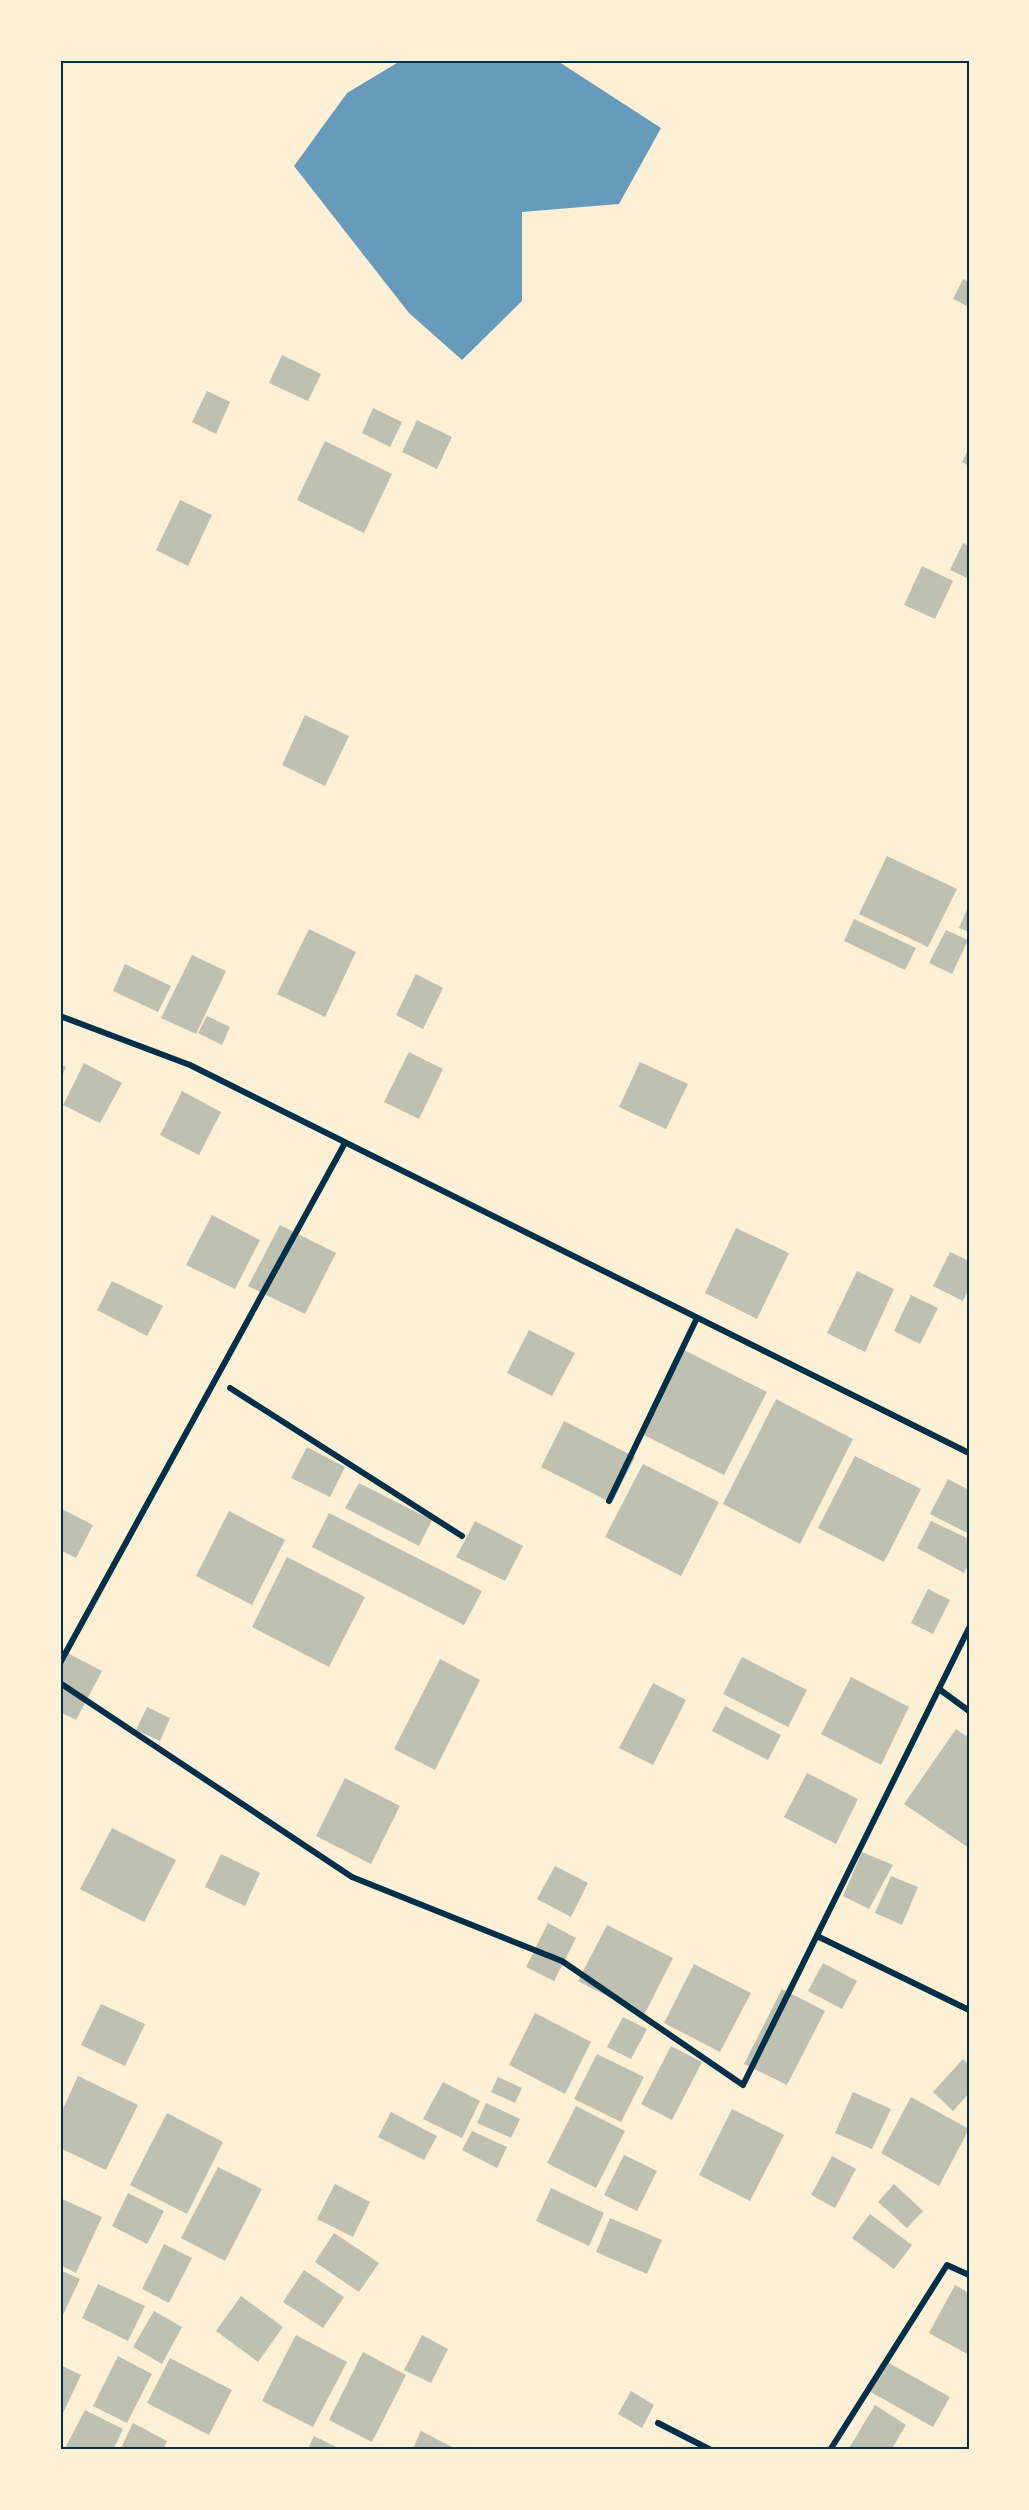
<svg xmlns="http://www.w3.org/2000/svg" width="1029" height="2510" font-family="Arial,sans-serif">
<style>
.water{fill:#669bbc}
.building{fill:#bec0b2}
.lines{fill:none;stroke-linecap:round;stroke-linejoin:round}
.minor{stroke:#003049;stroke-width:6}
.neatline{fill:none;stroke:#003049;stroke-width:2}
</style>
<rect width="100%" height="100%" fill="#fdf0d5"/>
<path class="water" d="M402,60H556L661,128L619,204L522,212V301L462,360L409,313L294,166L347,93Z"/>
<g class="building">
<path d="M963,279L969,282V307L953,299Z"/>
<path d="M282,355L321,374L308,401L269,383Z"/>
<path d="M207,391L230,402L216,434L192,422Z"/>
<path d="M373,408L402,422L390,447L362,433Z"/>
<path d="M417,420L452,437L437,469L402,452Z"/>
<path d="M325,441L392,474L364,533L297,500Z"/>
<path d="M969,448V466L962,462Z"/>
<path d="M180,500L212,515L188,566L156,550Z"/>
<path d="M963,543L969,546V579L950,570Z"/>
<path d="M922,566L953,581L935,619L904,605Z"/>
<path d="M305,715L349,736L325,786L282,765Z"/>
<path d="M887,856L957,889L928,947L859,914Z"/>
<path d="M969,905V932L959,928Z"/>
<path d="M854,919L916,948L905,970L844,941Z"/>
<path d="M309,929L356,952L325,1017L277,994Z"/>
<path d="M946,930L968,940L952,974L929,963Z"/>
<path d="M192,955L226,971L196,1034L161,1018Z"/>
<path d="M125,964L171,986L158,1012L113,991Z"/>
<path d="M416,974L443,988L423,1029L396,1015Z"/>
<path d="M207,1016L230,1027L222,1045L198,1033Z"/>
<path d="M409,1052L443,1069L419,1119L384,1102Z"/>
<path d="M640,1062L688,1084L666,1129L619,1107Z"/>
<path d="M84,1063L122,1083L100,1123L63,1105Z"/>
<path d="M60,1064L66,1067L60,1080Z"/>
<path d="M182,1091L221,1112L199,1155L160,1135Z"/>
<path d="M212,1215L260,1240L235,1289L186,1265Z"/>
<path d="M280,1225L336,1253L305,1314L248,1286Z"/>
<path d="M736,1228L789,1253L757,1319L705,1293Z"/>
<path d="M950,1252L969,1261V1289L963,1301L933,1286Z"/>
<path d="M857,1271L894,1289L865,1352L827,1333Z"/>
<path d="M112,1281L163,1306L147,1336L97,1310Z"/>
<path d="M911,1295L938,1308L920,1344L894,1331Z"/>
<path d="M529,1330L575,1353L552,1396L507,1373Z"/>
<path d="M684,1350L767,1392L724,1475L642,1434Z"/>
<path d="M776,1399L853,1439L800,1544L723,1504Z"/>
<path d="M564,1421L635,1457L612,1503L541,1467Z"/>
<path d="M307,1447L345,1467L330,1497L291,1478Z"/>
<path d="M855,1456L921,1489L884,1562L818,1528Z"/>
<path d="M643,1464L719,1502L681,1576L605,1537Z"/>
<path d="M948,1479L969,1490V1534L930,1514Z"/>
<path d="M359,1483L432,1520L419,1546L345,1508Z"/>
<path d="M60,1508L93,1525L76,1558L60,1550Z"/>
<path d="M229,1511L285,1540L252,1605L196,1576Z"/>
<path d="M329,1513L482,1591L464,1625L312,1547Z"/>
<path d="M475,1521L523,1546L505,1581L456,1557Z"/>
<path d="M931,1521L969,1539V1563L964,1573L917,1548Z"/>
<path d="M287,1557L365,1597L329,1667L252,1627Z"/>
<path d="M928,1589L950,1600L933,1634L911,1623Z"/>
<path d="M60,1649L102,1671L76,1720L60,1712Z"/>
<path d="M742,1657L807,1690L788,1727L723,1694Z"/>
<path d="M440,1659L480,1680L435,1770L394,1749Z"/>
<path d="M851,1677L909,1707L881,1765L821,1734Z"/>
<path d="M653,1683L686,1700L653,1765L619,1748Z"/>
<path d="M725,1706L781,1735L768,1760L712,1731Z"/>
<path d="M147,1707L170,1718L160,1741L136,1730Z"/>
<path d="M956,1729L969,1738V1848L904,1804Z"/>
<path d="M807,1773L858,1799L836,1844L784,1817Z"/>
<path d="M345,1778L400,1806L371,1864L316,1836Z"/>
<path d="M112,1828L176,1860L144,1922L80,1889Z"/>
<path d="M862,1852L893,1865L869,1909L843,1896Z"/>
<path d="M221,1854L260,1873L245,1906L205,1887Z"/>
<path d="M555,1866L588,1883L571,1917L537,1899Z"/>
<path d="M891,1876L918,1887L902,1925L875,1913Z"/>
<path d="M548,1923L576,1938L554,1981L526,1967Z"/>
<path d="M607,1925L673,1958L644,2015L578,1981Z"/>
<path d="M823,1963L857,1981L842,2009L808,1991Z"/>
<path d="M694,1964L751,1993L720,2052L664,2023Z"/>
<path d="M782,1989L825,2011L787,2085L744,2064Z"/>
<path d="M101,2004L145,2024L125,2066L81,2045Z"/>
<path d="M535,2013L591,2042L565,2094L509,2065Z"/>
<path d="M623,2017L647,2029L631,2059L607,2047Z"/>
<path d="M671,2046L702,2062L672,2120L641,2104Z"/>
<path d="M597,2054L644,2077L621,2122L574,2099Z"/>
<path d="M963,2059L969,2065V2093L953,2111L933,2092Z"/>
<path d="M78,2076L138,2105L106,2170L60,2148V2115Z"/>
<path d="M498,2077L522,2088L515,2103L491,2092Z"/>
<path d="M443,2082L480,2101L462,2138L423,2119Z"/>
<path d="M853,2092L891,2109L872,2149L835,2133Z"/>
<path d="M911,2097L969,2129L939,2186L881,2153Z"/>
<path d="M486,2103L520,2119L511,2138L477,2123Z"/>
<path d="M576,2106L625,2131L596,2188L547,2163Z"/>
<path d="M732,2109L784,2135L750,2201L699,2175Z"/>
<path d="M391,2112L437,2136L424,2160L378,2137Z"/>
<path d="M167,2113L223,2142L187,2214L130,2185Z"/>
<path d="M472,2131L507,2147L497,2168L462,2150Z"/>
<path d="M624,2155L657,2171L637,2211L604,2195Z"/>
<path d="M832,2156L856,2169L835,2208L811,2195Z"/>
<path d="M218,2167L262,2189L225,2261L181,2238Z"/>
<path d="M335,2184L370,2202L353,2237L317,2219Z"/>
<path d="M894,2184L923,2211L907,2228L878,2202Z"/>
<path d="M551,2188L604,2213L589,2246L536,2221Z"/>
<path d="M128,2193L164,2211L147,2244L112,2226Z"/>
<path d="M60,2198L102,2217L76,2273L60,2265Z"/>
<path d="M870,2214L912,2245L894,2269L852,2238Z"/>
<path d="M610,2218L662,2240L647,2274L596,2252Z"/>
<path d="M334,2233L379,2263L359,2292L315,2262Z"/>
<path d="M164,2244L192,2258L169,2303L142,2289Z"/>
<path d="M60,2270L80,2279L60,2321Z"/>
<path d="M304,2270L344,2297L323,2328L283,2302Z"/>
<path d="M98,2284L145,2306L128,2341L82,2318Z"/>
<path d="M955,2285L969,2293V2355L929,2333Z"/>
<path d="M241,2296L283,2327L258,2362L216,2331Z"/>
<path d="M154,2311L182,2327L162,2364L133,2347Z"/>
<path d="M296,2335L347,2362L313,2427L262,2401Z"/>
<path d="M422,2335L448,2349L431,2383L404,2370Z"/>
<path d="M363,2352L406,2375L372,2442L329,2420Z"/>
<path d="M118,2356L152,2374L127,2423L93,2406Z"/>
<path d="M170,2358L232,2390L209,2435L147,2403Z"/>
<path d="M885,2361L950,2397L933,2427L869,2391Z"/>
<path d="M60,2365L81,2375L63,2413L60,2412Z"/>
<path d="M631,2391L654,2405L642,2428L618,2414Z"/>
<path d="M875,2405L906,2425L891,2450H848Z"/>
<path d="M85,2410L123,2429L113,2450H64Z"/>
<path d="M133,2423L167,2441L163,2450H120Z"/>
<path d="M421,2431L458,2450H412Z"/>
<path d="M314,2436L342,2450H307Z"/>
</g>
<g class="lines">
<g class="minor">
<path d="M60,1016L190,1065L969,1453"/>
<path d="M230,1388L462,1536"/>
<path d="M609,1501L697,1318"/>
<path d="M60,1663L345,1143"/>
<path d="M60,1683L352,1877L562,1961L743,2085L969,1628"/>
<path d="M939,1689L969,1711"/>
<path d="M817,1936L969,2010"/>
<path d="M658,2423L711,2450"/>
<path d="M830,2450L947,2265L969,2275"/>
</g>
</g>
<rect width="1029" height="2510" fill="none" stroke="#fdf0d5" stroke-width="123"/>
<rect x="62" y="62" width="906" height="2386" class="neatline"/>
</svg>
